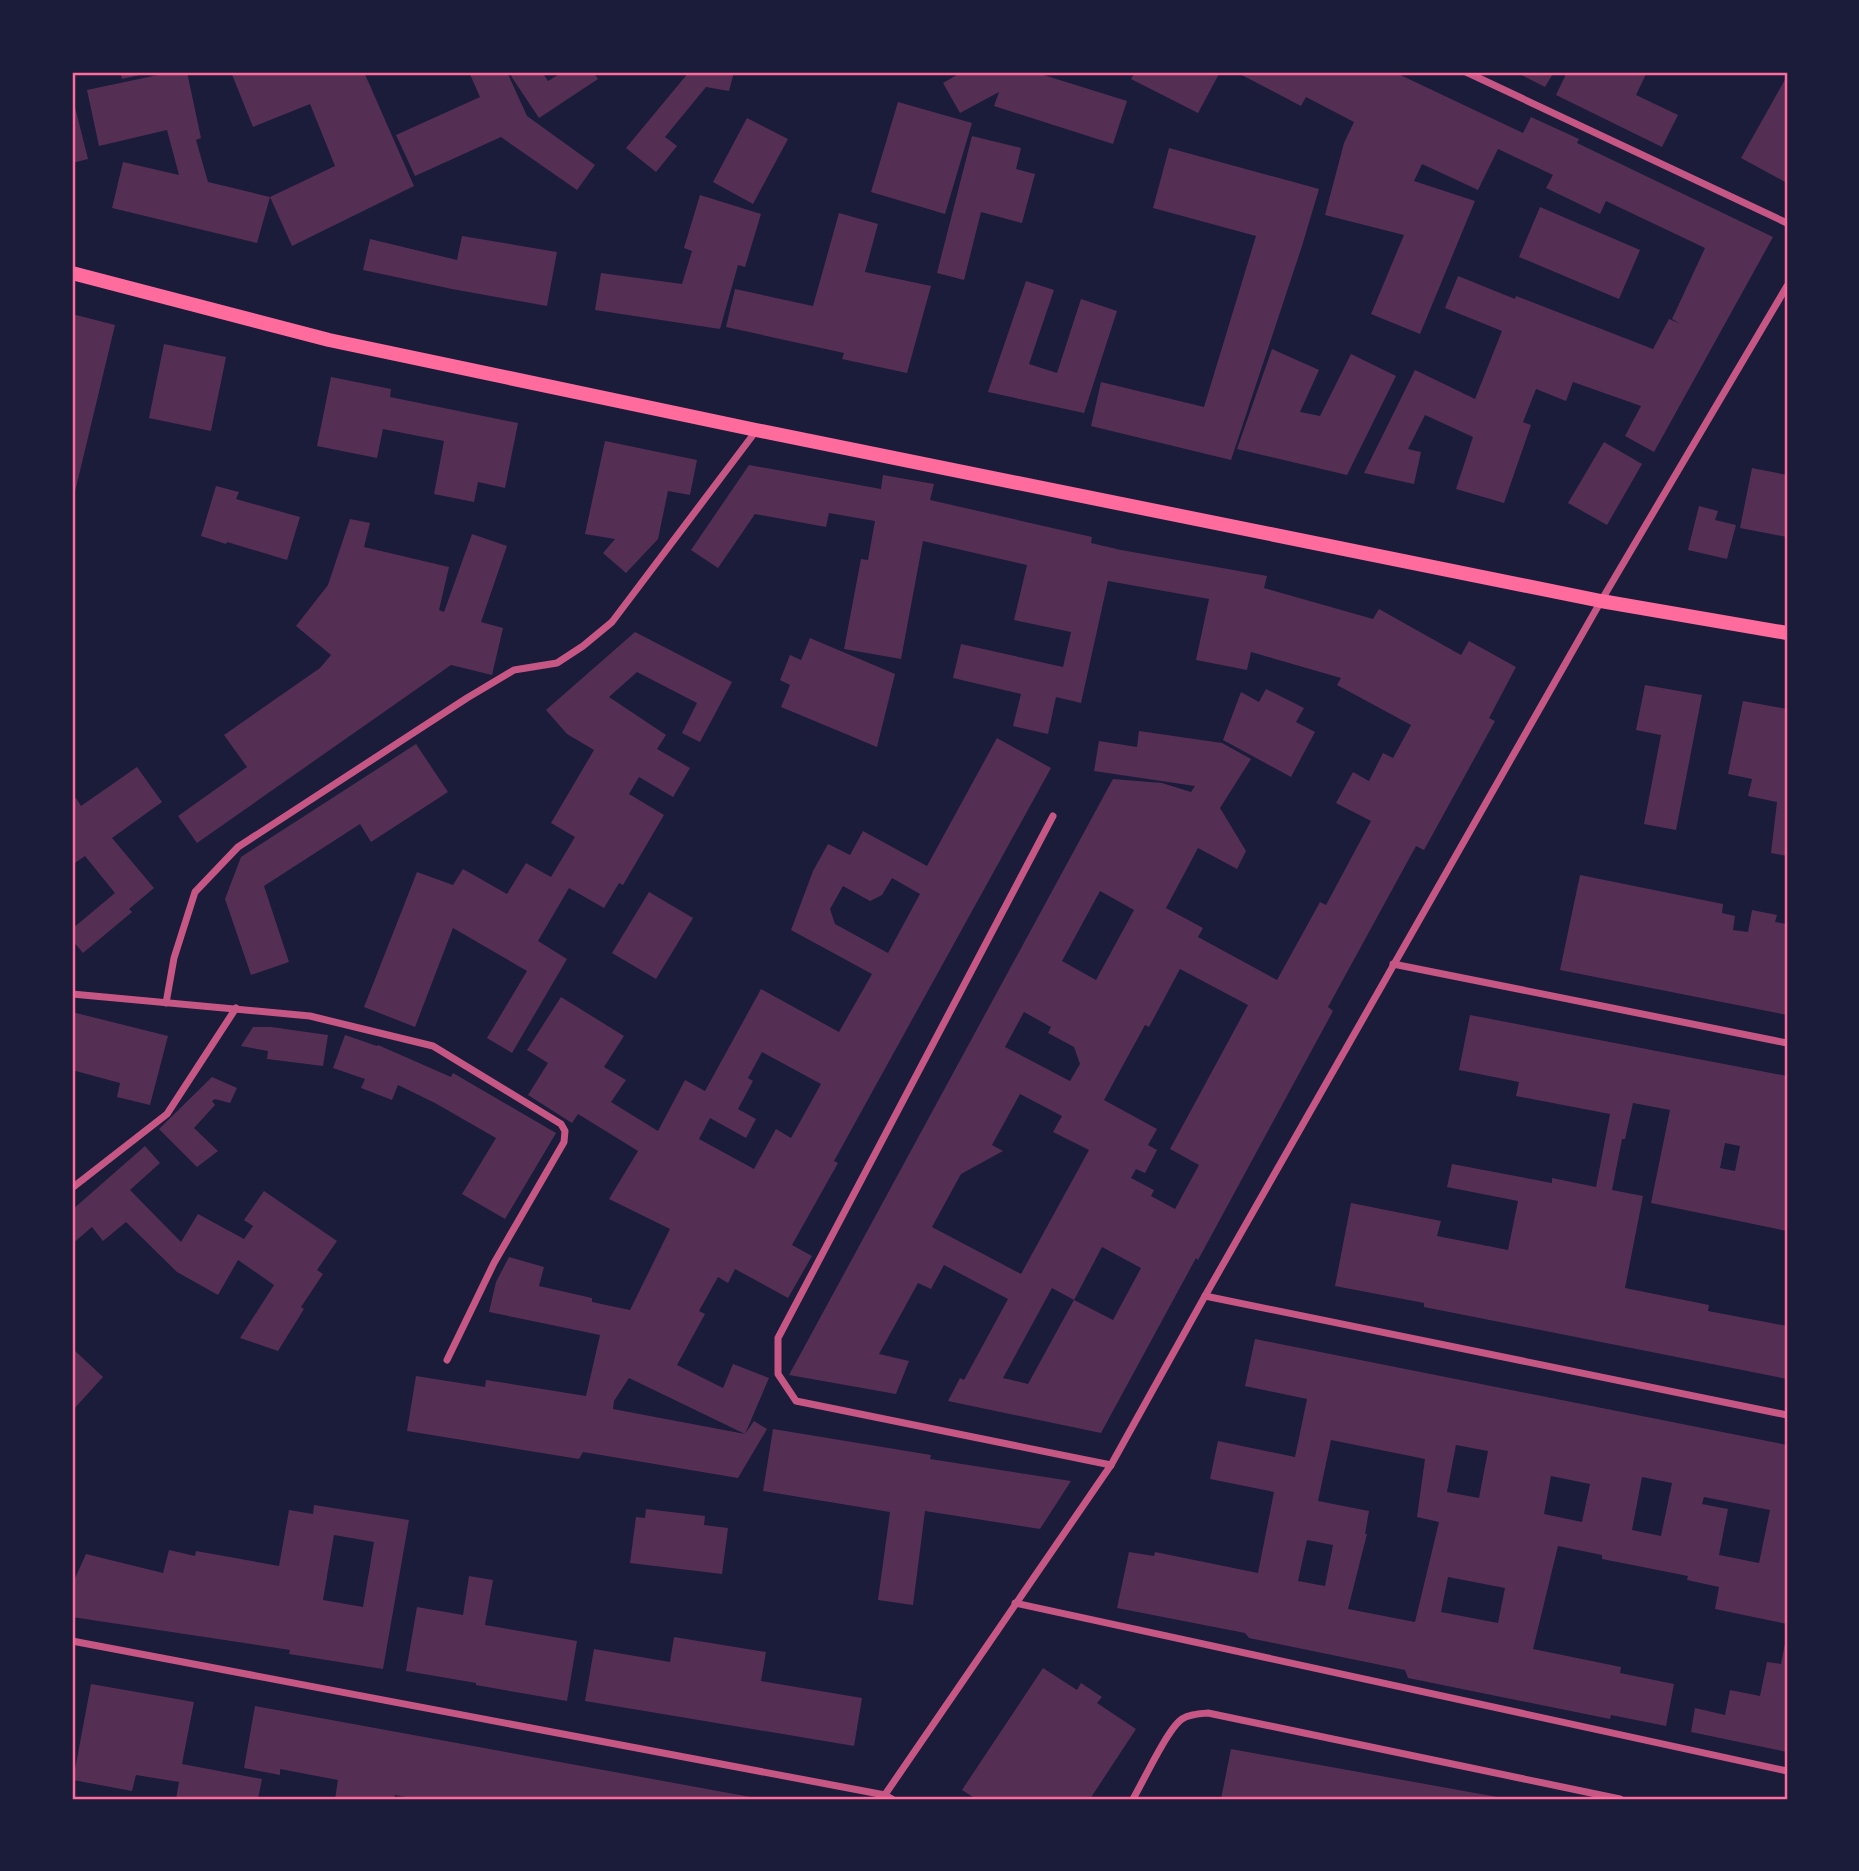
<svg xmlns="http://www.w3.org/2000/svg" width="1859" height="1871" font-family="Arial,sans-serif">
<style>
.building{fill:#542f53;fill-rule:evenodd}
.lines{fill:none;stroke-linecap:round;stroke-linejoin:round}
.minor{stroke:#c65784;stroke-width:7}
.secondary{stroke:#ff6b9d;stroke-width:14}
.neatline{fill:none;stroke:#ff6b9d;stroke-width:2.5}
</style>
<rect width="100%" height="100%" fill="#1b1b3a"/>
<g class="building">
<path d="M120,72H147L148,73L122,79Z"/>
<path d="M172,72H187L201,138L196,140L208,182L270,197L335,166L310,104L253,127L231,72H364L414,186L292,246L270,197L257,243L112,208L123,162L179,175L167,130L99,146L87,90Z"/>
<path d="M469,72H507L527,116L595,165L577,190L501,137L415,176L396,135L480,97Z"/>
<path d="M518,72H542L548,81L563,72H593L598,79L539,118L511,76Z"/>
<path d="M689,72H734L729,91L706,87L665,137L677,146L656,172L626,148Z"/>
<path d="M962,72H1034L1127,101L1113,144L994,106L999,92L960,113L943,83Z"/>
<path d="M1135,72H1220L1198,113L1131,79Z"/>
<path d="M1236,72H1394L1523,133L1531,117L1579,139L1577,143L1773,237L1654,452L1625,436L1641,406L1573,382L1566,401L1536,389L1523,422L1531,425L1504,503L1456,489L1473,437L1425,415L1408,449L1421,452L1414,484L1364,473L1415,370L1475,399L1502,331L1445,308L1458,276L1515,299L1516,296L1653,349L1669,319L1681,324L1672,319L1705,248L1606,201L1600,214L1546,188L1553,175L1498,149L1478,190L1422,164L1414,181L1475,201L1420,334L1371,314L1404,235L1325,215L1344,143L1354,122L1306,97L1301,106Z"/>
<path d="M1516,72H1554L1545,87Z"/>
<path d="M1567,72H1647L1636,95L1678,115L1662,147L1556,95Z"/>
<path d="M1787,76V183L1741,158Z"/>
<path d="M72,95L88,159L72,163Z"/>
<path d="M898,102L972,123L945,214L871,192Z"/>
<path d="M747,118L788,139L753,204L713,182Z"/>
<path d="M972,136L1021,148L1016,169L1035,174L1022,223L981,212L964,280L937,273Z"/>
<path d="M1169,148L1319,189L1302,246L1231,460L1091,426L1101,382L1204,407L1256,236L1153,208Z"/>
<path d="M700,195L761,214L745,267L738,265L720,329L595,310L601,273L682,284L692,251L684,248Z"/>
<path d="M1540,207L1640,250L1619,299L1519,257Z"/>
<path d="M839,213L878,224L865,272L931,286L907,373L842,359L844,353L726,327L735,289L813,306Z"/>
<path d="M462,236L557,252L547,306L452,289L363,270L370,239L457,260Z"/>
<path d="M1026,281L1054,290L1029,364L1057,373L1081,299L1117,311L1084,413L988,392Z"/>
<path d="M72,314L115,325L73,500L72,499Z"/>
<path d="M164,344L226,357L211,431L149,418Z"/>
<path d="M1272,349L1319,370L1300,412L1320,416L1351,354L1396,376L1347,475L1237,449Z"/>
<path d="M331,377L391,389L390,397L518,423L505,488L478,482L474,502L434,494L444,441L383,429L377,458L317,446Z"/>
<path d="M605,441L697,460L690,495L668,491L658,539L626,573L603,553L615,539L585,534Z"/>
<path d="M1604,442L1642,464L1607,525L1568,503Z"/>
<path d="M749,465L881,489L883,475L934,484L930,500L1092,537L1091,543L1121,550L1267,576L1264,588L1373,619L1379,609L1461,655L1469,641L1516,667L1489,718L1495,721L1424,850L1416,846L1328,1007L1333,1011L1198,1260L1196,1258L1101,1433L948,1401L960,1378L964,1380L1008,1299L944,1265L931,1289L918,1283L879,1354L909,1361L896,1394L789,1375L1113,779L1162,783L1191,792L1195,786L1094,771L1099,741L1137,747L1139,731L1222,743L1251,759L1220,808L1246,851L1237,869L1198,848L1166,908L1203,928L1198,937L1277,980L1320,902L1326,905L1371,821L1336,803L1353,772L1369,781L1383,753L1393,758L1411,725L1337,685L1341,678L1251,652L1247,670L1196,660L1209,599L1108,581L1081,703L1056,697L1048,734L1013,726L1021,694L953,678L961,644L1063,667L1071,632L1014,620L1027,565L923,541L901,659L844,649L861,559L868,560L875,521L829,513L826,527L755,514L718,568L691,550ZM1100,891L1134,910L1096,980L1062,961ZM1180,969L1248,1005L1170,1149L1199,1165L1175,1209L1151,1196L1154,1190L1131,1178L1136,1169L1145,1173L1157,1150L1148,1145L1157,1129L1104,1100L1145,1025L1149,1027ZM1024,1012L1051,1027L1048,1033L1074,1047L1080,1064L1070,1081L1005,1047ZM1020,1094L1062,1116L1053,1132L1089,1150L1021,1274L932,1227L961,1174L1003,1151L992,1145ZM1102,1247L1141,1268L1113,1320L1074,1300L1028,1384L1003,1378L1052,1288L1074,1300Z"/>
<path d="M1752,468L1787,475V537L1740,528Z"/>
<path d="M216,486L239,492L236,499L300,517L287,560L227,542L226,544L201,536Z"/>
<path d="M1699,506L1718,511L1715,520L1736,525L1727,559L1688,550Z"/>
<path d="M350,519L370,523L364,547L449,567L439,610L444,612L472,534L507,546L481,622L503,628L492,675L451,665L197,843L178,816L247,767L224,735L320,668L331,655L296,626L328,585Z"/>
<path d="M635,632L732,682L700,742L682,733L697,703L637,672L609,697L666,735L657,749L690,768L673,797L639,777L629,794L664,815L623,885L619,883L604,908L569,888L538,941L567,959L512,1053L487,1038L527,971L453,928L415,1027L364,1007L417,872L453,885L463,869L507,894L526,863L551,877L575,837L551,823L594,750L567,734L546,710Z"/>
<path d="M810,638L895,674L877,747L781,707L790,685L780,680L790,655L801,660Z"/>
<path d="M1645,685L1702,695L1676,830L1644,824L1661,735L1636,730Z"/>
<path d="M1266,689L1304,708L1296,722L1315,732L1291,777L1223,740L1241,692L1259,702Z"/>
<path d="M1743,701L1787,709V856L1771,853L1777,802L1748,796L1752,779L1728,774Z"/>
<path d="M997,738L1051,768L834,1161L838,1163L792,1245L812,1256L788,1298L735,1269L728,1283L718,1277L699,1311L705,1314L677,1365L723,1388L733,1364L769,1378L745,1434L629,1378L614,1401L613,1409L745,1434L754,1421L767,1429L738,1478L583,1452L579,1459L407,1431L416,1376L485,1387L486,1380L586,1396L600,1335L489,1312L496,1282L509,1257L544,1267L539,1286L592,1298V1302L630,1310L670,1229L609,1199L638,1151L578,1114L572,1123L528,1095L548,1063L527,1050L561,997L624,1036L604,1067L626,1080L611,1102L658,1131L685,1080L705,1091L761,989L839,1032L872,974L791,930L813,871L828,844L850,855L863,831L927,866ZM892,878L920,894L888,953L835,924L830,909L843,886L870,901L882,895ZM762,1052L821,1084L791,1138L776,1129L754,1169L699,1139L710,1118L746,1138L756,1119L738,1109L753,1081L748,1078Z"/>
<path d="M416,744L448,792L371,842L360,824L264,886L289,962L251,975L225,899L241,857Z"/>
<path d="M137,767L162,802L112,838L154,888L129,909L132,912L83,953L72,940V929L115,893L85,856L72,865V802L76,798L81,806Z"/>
<path d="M1580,875L1723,904L1722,913L1735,916L1733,930L1748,932L1752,910L1777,915L1775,922L1787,924V1015L1560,970Z"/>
<path d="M649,892L693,918L656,979L612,953Z"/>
<path d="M72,1012L168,1036L150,1105L117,1097L120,1083L72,1070Z"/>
<path d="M1470,1015L1787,1076V1231L1651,1203L1670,1110L1633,1103L1625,1139H1622L1612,1190L1643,1196L1625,1288L1709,1305L1708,1311L1787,1326V1379L1424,1307V1303L1335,1286L1351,1203L1441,1221L1437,1236L1508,1250L1518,1201L1447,1187L1452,1164L1552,1183V1178L1596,1187L1610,1114L1516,1096L1519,1082L1459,1070ZM1725,1143L1740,1146L1735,1171L1720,1168Z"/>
<path d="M253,1027H271L328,1035L323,1066L267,1059L268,1051L241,1046Z"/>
<path d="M345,1035L377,1046L378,1045L451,1077L453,1073L556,1133L505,1219L462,1194L496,1138L435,1103L398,1085L392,1100L361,1088L365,1079L333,1068Z"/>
<path d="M212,1077L237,1088L230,1103L215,1099L212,1101L215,1105L194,1128L218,1151L197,1167L159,1129Z"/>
<path d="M145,1146L160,1163L130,1190L181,1242L198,1214L244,1239L253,1226L244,1220L264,1191L337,1241L317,1270L323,1274L301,1307L304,1309L278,1351L240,1338L274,1285L238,1260L218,1295L177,1272L126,1222L103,1241L92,1227L72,1244V1210Z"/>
<path d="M1255,1339L1787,1445V1624L1715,1609L1719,1587L1687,1580L1688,1576L1602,1559V1555L1558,1546L1533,1649L1621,1667L1620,1673L1674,1684L1666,1726L1611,1715L1610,1719L1408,1678L1405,1670L1249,1638L1245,1633L1117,1608L1129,1552L1154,1556L1155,1552L1258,1573L1274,1492L1210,1479L1218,1441L1295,1457L1307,1399L1245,1386ZM1331,1440L1425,1459L1417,1517L1439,1522L1415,1622L1348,1609L1367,1534H1365L1369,1511L1318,1501ZM1456,1445L1488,1451L1479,1498L1447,1492ZM1551,1476L1590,1484L1582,1522L1544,1514ZM1642,1477L1672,1483L1661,1536L1632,1530ZM1704,1497L1770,1510L1759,1563L1719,1555L1728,1509L1702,1504ZM1307,1540L1333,1545L1325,1586L1298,1581ZM1448,1577L1505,1588L1498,1623L1441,1612Z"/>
<path d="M72,1348L103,1377L72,1411Z"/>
<path d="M773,1429L931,1455L930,1459L1071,1481L1040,1529L925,1511L913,1605L878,1600L890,1512L763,1491Z"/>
<path d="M314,1505L409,1520L383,1669L289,1654L290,1650L72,1617V1585L86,1554L163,1573L169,1550L195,1556L196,1551L279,1566L289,1510L313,1514ZM334,1535L374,1542L363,1607L323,1600Z"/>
<path d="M646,1509L705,1516L704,1525L728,1528L722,1574L630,1563L636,1517L645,1518Z"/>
<path d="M469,1576L493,1580L485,1625L577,1641L567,1701L476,1685V1683L406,1671L417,1607L463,1615Z"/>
<path d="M674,1637L766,1652L761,1681L862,1698L854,1746L585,1701L594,1649L670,1662Z"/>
<path d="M1786,1638L1787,1752L1691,1732L1695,1708L1725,1715L1730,1690L1760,1696L1767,1662L1781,1664Z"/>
<path d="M1043,1668L1077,1690L1081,1683L1102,1697L1097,1703L1136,1729L1090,1799H976L962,1790Z"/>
<path d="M91,1684L194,1702L182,1764L262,1779L258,1799H176L179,1782L136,1775L132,1791L73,1780Z"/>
<path d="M255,1706L756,1798V1799H417L395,1795L394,1799H335L338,1780L280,1769V1775L244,1768Z"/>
<path d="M1231,1749L1503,1798V1799H1221Z"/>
</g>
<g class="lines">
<g class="minor">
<path d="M1466,72L1787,223"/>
<path d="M1053,816L778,1338V1374L796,1401L1111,1465"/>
<path d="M1393,964L1787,1043"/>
<path d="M72,994L310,1016L433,1046L561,1124L565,1131L564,1142L494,1263L447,1360"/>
<path d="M166,1003L174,958L195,892L238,847L467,698L514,670L557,663L583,646L612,622L756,431"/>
<path d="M72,1188L167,1114L236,1008"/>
<path d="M1205,1296L1787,1415"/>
<path d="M1015,1603L1787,1771"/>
<path d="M72,1641L885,1795L892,1799"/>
<path d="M882,1799L1111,1465L1205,1296L1601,601L1787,286"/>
<path d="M1133,1799C1143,1782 1168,1728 1182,1719C1190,1714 1198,1714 1208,1713L1620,1799"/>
</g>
<path class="secondary" d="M72,273L329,340L756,430L1601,601L1787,633"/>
</g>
<rect width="1859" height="1871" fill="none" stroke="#1b1b3a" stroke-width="147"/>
<rect x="74" y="74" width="1712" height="1724" class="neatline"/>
</svg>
